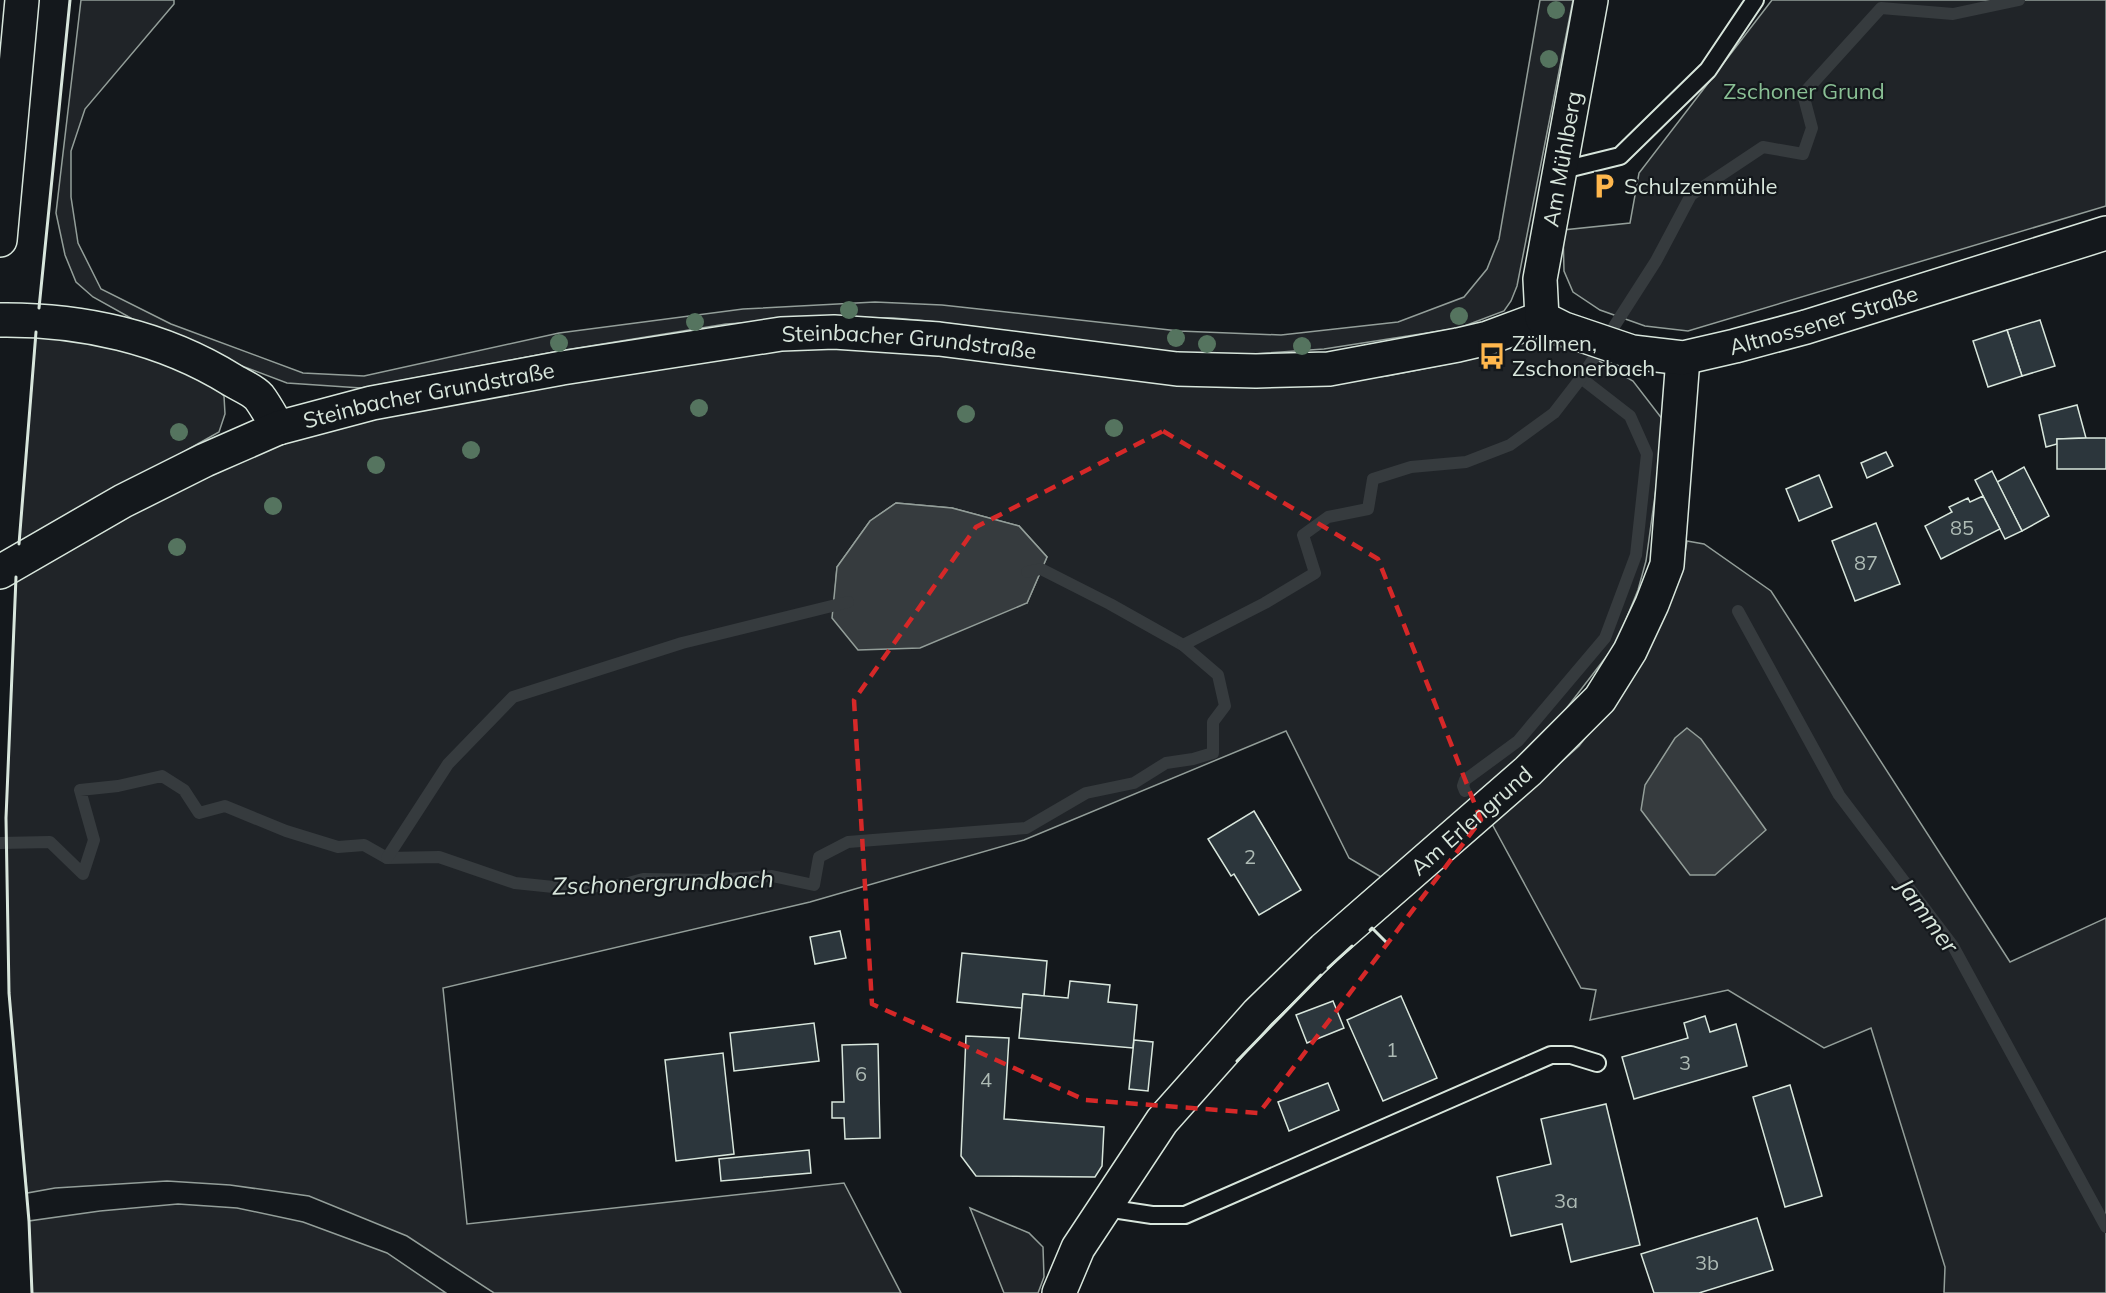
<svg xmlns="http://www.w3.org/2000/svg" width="2106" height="1293" font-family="Mulish,sans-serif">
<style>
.green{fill:#202428;stroke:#939e99;stroke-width:1.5;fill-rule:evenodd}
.water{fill:#363b3e;stroke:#939e99;stroke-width:1.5}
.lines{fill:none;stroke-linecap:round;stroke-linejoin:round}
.stream{stroke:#363b3e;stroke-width:12}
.building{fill:#2c363c;stroke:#d8e6dc;stroke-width:1.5}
.lane-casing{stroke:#d8e6dc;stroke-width:20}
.street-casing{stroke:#d8e6dc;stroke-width:36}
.secondary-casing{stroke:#d8e6dc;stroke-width:36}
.highway-casing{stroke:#d8e6dc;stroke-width:36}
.lane{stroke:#14181c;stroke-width:16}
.street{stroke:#14181c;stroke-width:33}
.secondary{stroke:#14181c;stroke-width:33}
.highway{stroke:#14181c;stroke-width:33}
.wall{stroke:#d8e6dc;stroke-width:3}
.tree{fill:#55745f}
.marked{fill:none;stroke:#d62828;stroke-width:4.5;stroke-dasharray:12 8;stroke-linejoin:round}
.labels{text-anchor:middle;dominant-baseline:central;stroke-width:4.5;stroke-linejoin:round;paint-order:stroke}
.number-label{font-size:20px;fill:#adbab4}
.park-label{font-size:22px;fill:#8ac095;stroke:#14181c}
.street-label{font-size:22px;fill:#d8e6dc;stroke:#14181c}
.poi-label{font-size:22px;fill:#d8e6dc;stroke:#14181c;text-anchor:start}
.water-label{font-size:24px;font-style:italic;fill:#d8e6dc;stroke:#14181c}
</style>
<rect width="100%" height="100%" fill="#14181c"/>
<g class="green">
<path d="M81,0H174V4L85,109L71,151V197L78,243L101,289L171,324L303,373L364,376L559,333L743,309L875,302L942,305L1179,331L1281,335L1398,322L1464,297L1487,269L1499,239L1540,0H1573L1517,286L1511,301L1504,311L1459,328L1324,349L1254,354L1179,353L938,322L894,318L834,317L726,324L559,351L361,388L287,383L163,336L93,297L76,282L65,255L56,213Z"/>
<path d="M1772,0H2106V206L1688,331L1645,326L1600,310L1573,292L1564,271L1563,230L1630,223L1639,173Z"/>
<path d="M36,334L133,351L204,378L224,396L225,414L219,432L19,544Z"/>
<path d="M1535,340L1587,354L1633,381L1663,420L1661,452L1646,561L1638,590L1616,644L1559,718L1519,759L1381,877L1349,858L1286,731L1024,840L810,902L443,988L467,1224L844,1183L901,1293H494L407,1236L309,1196L230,1185L167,1181L55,1188L27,1193L9,993L6,818L16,581L136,511L287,440L385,417L568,381L784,348H831L940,356L1176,381L1324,383L1387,376L1453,363ZM896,503L952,508L1019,526L1047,557L1027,603L833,618L837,567L870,521Z"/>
<path d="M1687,541L1704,544L1771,591L2010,962L2106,918V1293H1944L1945,1267L1871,1028L1824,1048L1728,990L1590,1020L1596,990L1581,988L1492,824L1579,746L1614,701L1682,570Z"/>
<path d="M178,1204L237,1208L303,1222L387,1253L446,1293H32L29,1221L100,1211Z"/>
<path d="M970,1208L1029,1233L1043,1247L1044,1277L1038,1293H1004Z"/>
</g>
<g class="water">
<path d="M896,503L952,508L1019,526L1047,557L1027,603L920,648L858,650L832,618L837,567L870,521Z"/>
<path d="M1687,728L1701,739L1766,830L1715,875H1690L1641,810L1645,785L1675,738Z"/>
</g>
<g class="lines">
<g class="stream">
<path d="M1027,572L1041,569L1110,604L1183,645"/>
<path d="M1738,611L1839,795L1953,946L2106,1227"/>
<path d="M1465,791L1463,786L1465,780L1518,741L1605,638L1636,555L1647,454L1630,416L1581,378"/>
<path d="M0,843L50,842L83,874L94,840L80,790L118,786L162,776L184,790L199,813L225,806L286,831L338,847L364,845L387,858L439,857L515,883L563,888L621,885L643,879L714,880L772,876L814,885L819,857L848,842L1026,828L1086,793L1134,783L1166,763L1193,759L1213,753V722L1225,706L1218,675L1183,645L1265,603L1315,573L1303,535L1328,517L1368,509L1373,479L1411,467L1466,462L1510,445L1554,413L1581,378L1656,261L1691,195L1763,147L1803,154L1812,128L1803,94L1881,8L1953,14L2019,0"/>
<path d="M387,858L448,764L513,697L682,643L848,602"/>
</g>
</g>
<g class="building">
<path d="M2040,320L2055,366L2022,376L2007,330Z"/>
<path d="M2007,330L2022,376L1988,387L1973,341Z"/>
<path d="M2077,405L2086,438L2057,439V444L2046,447L2039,415Z"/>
<path d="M2086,438H2106V469H2057V439Z"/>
<path d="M1886,452L1893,466L1867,478L1861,463Z"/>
<path d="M2024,467L2049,516L2022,531L1997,482Z"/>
<path d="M1992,471L2022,531L2005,539L1975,480Z"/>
<path d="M1819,475L1832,507L1799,521L1786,489Z"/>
<path d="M1983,496L2000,529L1941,559L1925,526L1952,512L1949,507L1968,498L1970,502Z"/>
<path d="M1876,523L1900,584L1855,601L1832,541Z"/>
<path d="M1254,811L1301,890L1259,915L1234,874L1231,876L1208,839Z"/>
<path d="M840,931L846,958L815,964L810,937Z"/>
<path d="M962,953L1047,961L1044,996L1023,994L1022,1008L957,1002Z"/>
<path d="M1070,981L1110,985L1108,1002L1137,1005L1133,1048L1019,1038L1023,994L1068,998Z"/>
<path d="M1401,996L1437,1078L1383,1101L1347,1020Z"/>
<path d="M1333,1001L1344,1028L1307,1043L1296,1015Z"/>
<path d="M1705,1016L1710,1032L1736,1024L1747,1066L1634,1099L1622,1057L1688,1038L1684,1023Z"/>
<path d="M814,1023L819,1061L734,1071L730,1033Z"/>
<path d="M966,1036L1009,1038L1004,1119L1104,1127L1102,1166L1095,1177L976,1176L961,1156Z"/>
<path d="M1134,1040L1153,1042L1148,1091L1129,1089Z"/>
<path d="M878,1044L880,1138L845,1139L844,1118H832V1102H844L842,1045Z"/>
<path d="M723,1053L734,1154L676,1161L665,1060Z"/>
<path d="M1328,1083L1339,1110L1289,1131L1278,1102Z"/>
<path d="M1790,1085L1822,1196L1785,1207L1753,1097Z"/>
<path d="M1606,1104L1640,1245L1571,1262L1562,1224L1511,1236L1497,1177L1551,1164L1541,1119Z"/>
<path d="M809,1150L811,1173L721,1181L719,1159Z"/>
<path d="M1757,1218L1773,1270L1699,1293H1654L1641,1254Z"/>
</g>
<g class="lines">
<defs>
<g id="lane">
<path d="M1559,171L1620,156L1708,70L1755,0"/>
<path d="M1106,1208L1152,1215H1185L1551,1055H1571L1597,1063"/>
</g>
<g id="street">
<path d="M0,320C81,319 163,337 232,380C240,385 253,390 259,397C266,406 272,418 278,428"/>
<path id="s1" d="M0,572L123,501L205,460L278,428L372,403L562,368L781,334L834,332L939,339L1177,369L1256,371L1329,369L1458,345L1488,338L1542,318"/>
<path id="s2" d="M1059,1293L1078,1248L1162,1121L1258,1013L1324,949L1528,771L1600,699L1630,651L1652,604L1667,565L1683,358"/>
</g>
<g id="secondary">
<path id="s3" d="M1591,0L1540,279L1542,318L1564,329L1632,352L1683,358L1735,346L1806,327L2106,233"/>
</g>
<path id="highway" d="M0,240L22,0"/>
</defs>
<use href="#lane" class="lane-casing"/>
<use href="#street" class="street-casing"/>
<use href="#secondary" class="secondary-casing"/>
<use href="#highway" class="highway-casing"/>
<use href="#lane" class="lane"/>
<use href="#street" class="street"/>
<use href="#secondary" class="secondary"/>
<use href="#highway" class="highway"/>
<g class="wall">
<path d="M39,308L70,0"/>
<path d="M19,544L36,332"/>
<path d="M16,577L6,818L9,993L29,1221L32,1293"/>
<path d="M1370,930L1372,928L1387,943"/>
<path d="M1328,968L1352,946"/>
<path d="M1237,1061L1321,975"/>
</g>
</g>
<g class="tree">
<circle cx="1556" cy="10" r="9"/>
<circle cx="1549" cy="59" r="9"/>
<circle cx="849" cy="310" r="9"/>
<circle cx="1459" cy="316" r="9"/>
<circle cx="695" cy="322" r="9"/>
<circle cx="1176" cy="338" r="9"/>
<circle cx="559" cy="343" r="9"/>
<circle cx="1207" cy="344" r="9"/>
<circle cx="1302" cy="346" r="9"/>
<circle cx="699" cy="408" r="9"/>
<circle cx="966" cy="414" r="9"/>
<circle cx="1114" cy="428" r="9"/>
<circle cx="179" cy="432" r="9"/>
<circle cx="471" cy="450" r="9"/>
<circle cx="376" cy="465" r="9"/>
<circle cx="273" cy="506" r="9"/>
<circle cx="177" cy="547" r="9"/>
</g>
<path class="marked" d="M1163,431L1378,559L1481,820L1259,1113L1085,1100L872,1004L854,700L976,527Z"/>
<defs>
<symbol id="parking-bare" viewBox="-9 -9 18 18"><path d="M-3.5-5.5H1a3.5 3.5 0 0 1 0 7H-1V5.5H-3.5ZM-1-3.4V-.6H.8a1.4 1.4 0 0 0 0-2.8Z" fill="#ffb74d" stroke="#14181c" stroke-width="2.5" paint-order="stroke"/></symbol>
<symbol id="bus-bare" viewBox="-9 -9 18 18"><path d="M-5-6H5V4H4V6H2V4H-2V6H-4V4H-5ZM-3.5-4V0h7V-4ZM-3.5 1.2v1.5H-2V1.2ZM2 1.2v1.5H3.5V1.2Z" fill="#ffb74d" stroke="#14181c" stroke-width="2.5" paint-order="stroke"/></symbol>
</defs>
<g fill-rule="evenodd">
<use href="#parking-bare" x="1585" y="167" width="38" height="38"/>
<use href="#bus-bare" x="1473" y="337" width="38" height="38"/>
</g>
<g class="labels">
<g class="number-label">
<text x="1962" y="527">85</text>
<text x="1866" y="562">87</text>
<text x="1250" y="856">2</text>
<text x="1392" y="1049">1</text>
<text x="1685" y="1062">3</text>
<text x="861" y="1073">6</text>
<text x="986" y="1079">4</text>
<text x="1566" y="1200">3a</text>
<text x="1707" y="1262">3b</text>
</g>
<g class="park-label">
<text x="1804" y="91">Zschoner Grund</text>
</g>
<g class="street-label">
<text transform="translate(1562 159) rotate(-80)">Am Mühlberg</text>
<text stroke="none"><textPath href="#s3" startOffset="616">Altnossener Straße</textPath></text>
<text stroke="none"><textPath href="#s1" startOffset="954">Steinbacher Grundstraße</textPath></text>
<text stroke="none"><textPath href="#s1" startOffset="468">Steinbacher Grundstraße</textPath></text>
<text stroke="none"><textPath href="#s2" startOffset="633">Am Erlengrund</textPath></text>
</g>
<g class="poi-label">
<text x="1624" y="186">Schulzenmühle</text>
<text x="1512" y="343">Zöllmen,<tspan x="1512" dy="25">Zschonerbach</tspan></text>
</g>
<g class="water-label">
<text transform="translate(663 882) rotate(-2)">Zschonergrundbach</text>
<text transform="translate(1928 915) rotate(54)">Jammer</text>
</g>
</g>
</svg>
